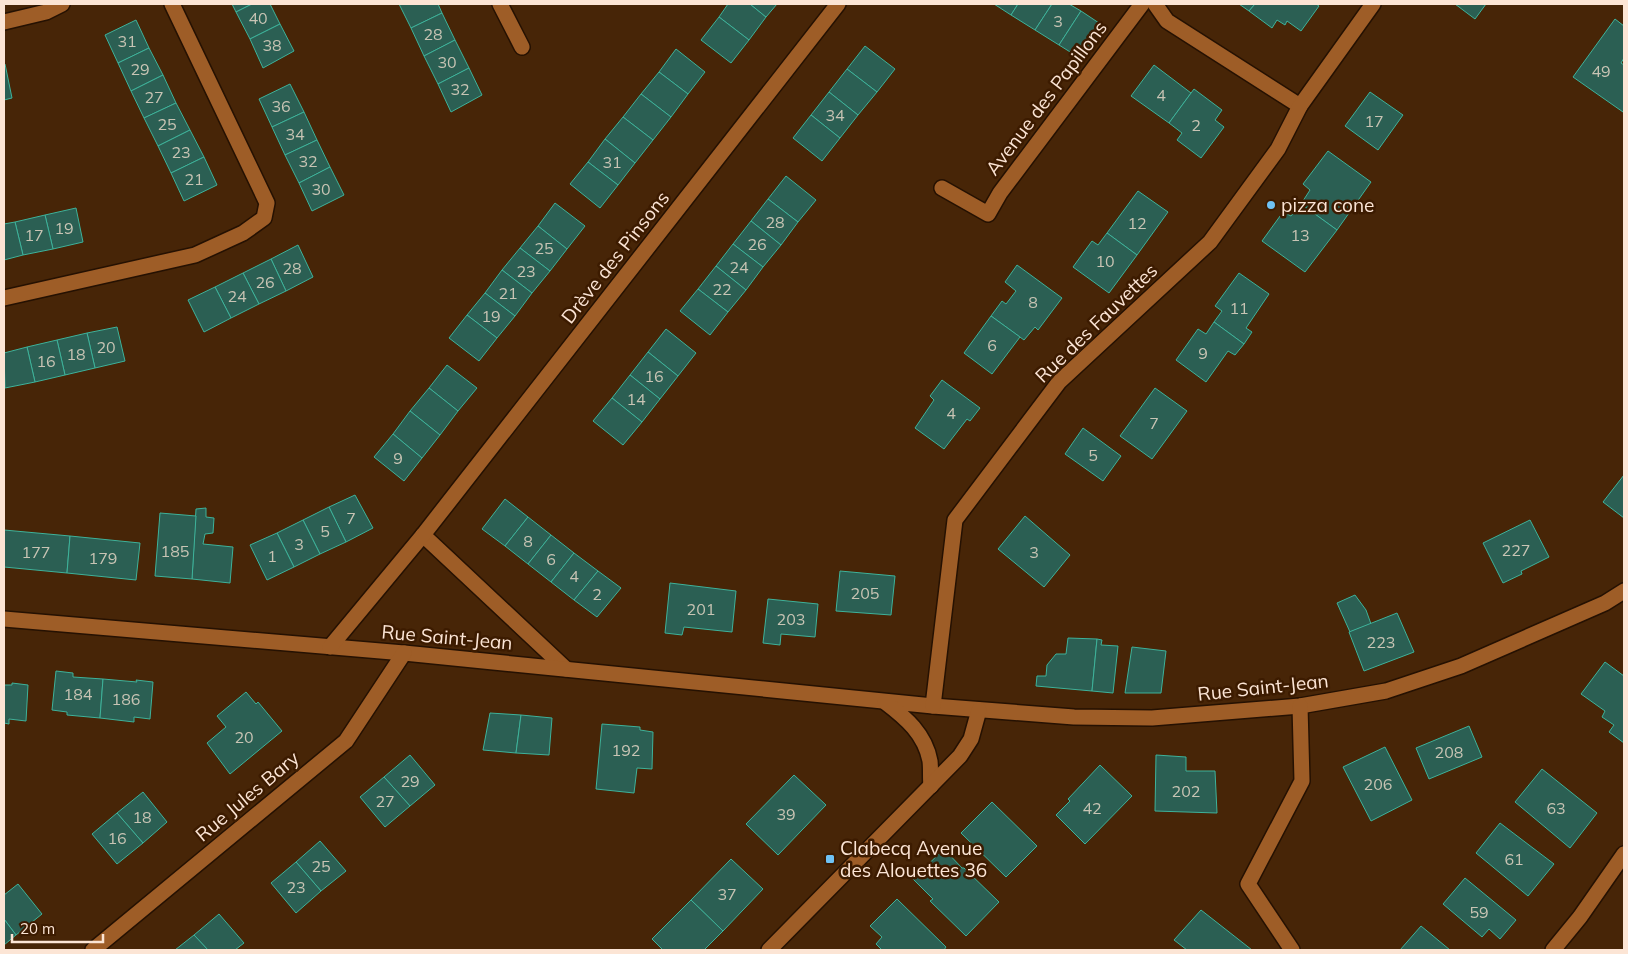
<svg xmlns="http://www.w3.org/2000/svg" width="1628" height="954" font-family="Mulish,sans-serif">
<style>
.building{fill:#2b5f53;stroke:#3eb29a}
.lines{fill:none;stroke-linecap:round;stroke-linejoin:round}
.minor-casing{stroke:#251102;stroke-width:18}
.minor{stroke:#9e5d27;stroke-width:15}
.poi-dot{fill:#6fc2f4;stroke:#3c1b00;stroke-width:2}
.labels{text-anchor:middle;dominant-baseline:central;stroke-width:5;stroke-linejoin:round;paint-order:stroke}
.number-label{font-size:16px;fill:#c8c4b4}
.street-label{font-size:19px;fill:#fce5d5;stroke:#3c1b00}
.poi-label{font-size:19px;fill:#fce5d5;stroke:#3c1b00;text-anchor:start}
</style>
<rect width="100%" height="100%" fill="#472507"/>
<g class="building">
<path d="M232,4H252L236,12Z"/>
<path d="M252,4H270L280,24L250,39L236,12Z"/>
<path d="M399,4H438L442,13L411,28Z"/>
<path d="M728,4H750L766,17L749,40L719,17Z"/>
<path d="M750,4H777L766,17Z"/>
<path d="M994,4H1018L1011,15Z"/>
<path d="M1018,4H1052L1035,30L1011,15Z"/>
<path d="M1052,4H1069L1081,11L1059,45L1035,30Z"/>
<path d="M1239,4H1255L1249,11Z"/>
<path d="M1255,4H1316L1319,6L1301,31L1287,21L1285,25L1277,20L1272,28L1249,11Z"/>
<path d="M1455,4H1486L1475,19Z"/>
<path d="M1081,11L1105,27L1083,60L1059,45Z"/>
<path d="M442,13L455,40L424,56L411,28Z"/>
<path d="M719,17L749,40L731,63L701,40Z"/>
<path d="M1615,19L1624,26V58L1621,63L1624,65V110L1623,112L1573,77Z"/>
<path d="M136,20L149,48L118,63L105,35Z"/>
<path d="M280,24L294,51L263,68L250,39Z"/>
<path d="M455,40L469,68L438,84L424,56Z"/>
<path d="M865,46L895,69L877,92L847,69Z"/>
<path d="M149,48L163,75L131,91L118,63Z"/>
<path d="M676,49L705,72L688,94L659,72Z"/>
<path d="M4,64H5L12,98L4,100Z"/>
<path d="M1154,65L1191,93L1169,123L1131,96Z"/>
<path d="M469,68L482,95L451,112L438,84Z"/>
<path d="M847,69L877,92L858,115L829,92Z"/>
<path d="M659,72L688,94L671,117L641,94Z"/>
<path d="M163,75L176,103L144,118L131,91Z"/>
<path d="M290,84L304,112L272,127L259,99Z"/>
<path d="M1194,89L1222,110L1215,120L1224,127L1201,158L1177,140L1182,133L1169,123Z"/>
<path d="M829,92L858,115L840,138L811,115Z"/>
<path d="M1370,92L1403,115L1378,150L1345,126Z"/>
<path d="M641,94L671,117L653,140L623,117Z"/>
<path d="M176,103L190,130L158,146L144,118Z"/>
<path d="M304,112L317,140L285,155L272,127Z"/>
<path d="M811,115L840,138L822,161L793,138Z"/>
<path d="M623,117L653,140L635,163L605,139Z"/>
<path d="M190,130L204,157L171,173L158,146Z"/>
<path d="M605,139L635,163L618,185L588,162Z"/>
<path d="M317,140L330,167L299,183L285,155Z"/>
<path d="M1328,151L1371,182L1337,230L1301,204L1310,190L1303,184Z"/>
<path d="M204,157L217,185L184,201L171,173Z"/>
<path d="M588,162L618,185L600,208L570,184Z"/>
<path d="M330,167L344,195L312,211L299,183Z"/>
<path d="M786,176L816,200L798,222L768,199Z"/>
<path d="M1138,191L1168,212L1137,255L1107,233Z"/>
<path d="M768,199L798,222L781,245L751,221Z"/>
<path d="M555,203L585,226L567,249L538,226Z"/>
<path d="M1301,204L1337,230L1305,272L1262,241L1283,212L1291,216Z"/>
<path d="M76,208L83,242L53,249L45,215Z"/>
<path d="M45,215L53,249L23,255L15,222Z"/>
<path d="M751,221L781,245L763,267L733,244Z"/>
<path d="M15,222L23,255L4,260V224Z"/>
<path d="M538,226L567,249L550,271L520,248Z"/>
<path d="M1107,233L1137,255L1109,293L1073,267L1092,241L1098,245Z"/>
<path d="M733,244L763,267L746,290L716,266Z"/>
<path d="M298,245L313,277L286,291L271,259Z"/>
<path d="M520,248L550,271L532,293L502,270Z"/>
<path d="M271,259L286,291L259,304L243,273Z"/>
<path d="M1017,265L1062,298L1038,330L1035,327L1024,340L991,316L1002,301L1006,304L1016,291L1005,282Z"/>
<path d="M716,266L746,290L728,312L698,289Z"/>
<path d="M502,270L532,293L515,316L485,293Z"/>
<path d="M243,273L259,304L231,318L215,287Z"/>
<path d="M1239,273L1269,294L1246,328L1252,332L1244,344L1214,322L1222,311L1215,306Z"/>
<path d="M215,287L231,318L204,332L188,300Z"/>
<path d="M698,289L728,312L710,335L680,311Z"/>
<path d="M485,293L515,316L497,338L467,315Z"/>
<path d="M467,315L497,338L479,361L449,338Z"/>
<path d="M991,316L1020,337L992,374L964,353Z"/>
<path d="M1214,322L1244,344L1235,355L1228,351L1206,382L1176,360L1198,329L1206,334Z"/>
<path d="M117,327L125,361L95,368L87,333Z"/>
<path d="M666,329L696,353L678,376L648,352Z"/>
<path d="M87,333L95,368L65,375L57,340Z"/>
<path d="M57,340L65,375L35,382L27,347Z"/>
<path d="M27,347L35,382L5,388L4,353Z"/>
<path d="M648,352L678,376L660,399L630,375Z"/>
<path d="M447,365L477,388L458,411L429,388Z"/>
<path d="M630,375L660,399L642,422L612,398Z"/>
<path d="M942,380L980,408L970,421L967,419L944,449L915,428L934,400L930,396Z"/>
<path d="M429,388L458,411L440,435L410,411Z"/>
<path d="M1155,388L1187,411L1152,459L1120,436Z"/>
<path d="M612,398L642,422L623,445L593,421Z"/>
<path d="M410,411L440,435L422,458L393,434Z"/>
<path d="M1083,428L1121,456L1103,481L1065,454Z"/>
<path d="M393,434L422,458L404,481L374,457Z"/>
<path d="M1624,475V518L1603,502Z"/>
<path d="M355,495L373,528L346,542L329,507Z"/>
<path d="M505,499L528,517L505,546L482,529Z"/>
<path d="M329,507L346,542L320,554L303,520Z"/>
<path d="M206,508V517L214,518L213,533L205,534L203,544L233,547L230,583L192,579L196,509Z"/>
<path d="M160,513L196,516L192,579L155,576Z"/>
<path d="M1025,516L1070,555L1044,587L998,549Z"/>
<path d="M528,517L551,535L528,564L505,546Z"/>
<path d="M303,520L320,554L294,567L277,533Z"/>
<path d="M1530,520L1549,557L1521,571L1522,574L1503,583L1483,543Z"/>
<path d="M4,530L70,536L67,573L4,567Z"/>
<path d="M277,533L294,567L267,580L250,545Z"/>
<path d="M551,535L574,553L551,582L528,564Z"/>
<path d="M70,536L140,543L136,580L67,573Z"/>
<path d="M574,553L598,571L574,600L551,582Z"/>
<path d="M598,571L621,588L597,617L574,600Z"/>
<path d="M840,571L895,576L891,615L836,611Z"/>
<path d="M670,583L736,591L732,632L684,627L682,635L665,633Z"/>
<path d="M1355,595L1366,610L1371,624L1350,632L1337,603Z"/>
<path d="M768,599L818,604L815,637L781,634L780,645L763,643Z"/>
<path d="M1397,613L1414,652L1364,671L1349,632Z"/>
<path d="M1068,638L1097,639L1092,691L1036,686L1037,676H1046L1047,665L1056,654H1066Z"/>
<path d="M1097,639L1102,640L1101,645L1118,646L1113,693L1092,691Z"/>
<path d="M1132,647L1166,651L1161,693H1125Z"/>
<path d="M1605,662L1624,676V743L1609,732L1614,725L1602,717L1605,711L1581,694Z"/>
<path d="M56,671L73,673V677L103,679L100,718L67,715V712L52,710Z"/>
<path d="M103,679L137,682L136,680L153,682L150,719L134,717V722L100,718Z"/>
<path d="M12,683L28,685L26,721L9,719V724L4,723V685H12Z"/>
<path d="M246,692L256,704L258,702L282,731L230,774L207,743L226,727L217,716Z"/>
<path d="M490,713L521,715L516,753L483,750Z"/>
<path d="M521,715L552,718L549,755L516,753Z"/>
<path d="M602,724L640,727V730L653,732L652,769L637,768L634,793L596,789Z"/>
<path d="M1469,726L1482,757L1429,779L1416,748Z"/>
<path d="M1385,747L1412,800L1371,821L1343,767Z"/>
<path d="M410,755L435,785L410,806L384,777Z"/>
<path d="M1156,755L1186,757V771H1215L1217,813L1155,811Z"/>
<path d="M1100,765L1132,796L1085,844L1056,815L1070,801L1068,799Z"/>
<path d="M1542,769L1597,813L1570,848L1515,802Z"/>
<path d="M794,775L826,805L778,855L746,824Z"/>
<path d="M384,777L410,806L385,827L360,797Z"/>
<path d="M143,792L167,822L143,843L117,813Z"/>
<path d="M992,802L1037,846L1006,877L961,833Z"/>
<path d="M117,813L143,843L117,864L92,834Z"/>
<path d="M1500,823L1554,864L1528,896L1476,853Z"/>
<path d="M320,841L346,871L321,891L296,862Z"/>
<path d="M944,849L962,868H964L999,902L966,936L930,901L933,899L913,879Z"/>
<path d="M731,859L763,889L723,931L691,900Z"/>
<path d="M296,862L321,891L296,913L271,883Z"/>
<path d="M1465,878L1516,920L1500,939L1489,929L1482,937L1443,904Z"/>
<path d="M18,884L42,914L16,935L4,919V895Z"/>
<path d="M897,899L946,947L944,950H882L876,944L882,937L870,926Z"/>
<path d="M691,900L723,931L704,950H663L652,939Z"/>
<path d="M1201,910L1252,950H1187L1174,940Z"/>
<path d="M219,914L244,943L235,950H208L194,935Z"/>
<path d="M4,919L16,935L4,945Z"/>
<path d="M1421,926L1450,950H1400Z"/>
<path d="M194,935L208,950H175Z"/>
</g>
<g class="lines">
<defs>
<g id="minor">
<path d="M500,4L522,47"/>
<path d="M1155,4L1167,21L1300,106"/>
<path d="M4,22L46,12L62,4"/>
<path d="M942,188L988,214L1000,193L1142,4"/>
<path d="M4,298L195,255L243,233L264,218L267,203L172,4"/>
<path d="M423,535L566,669"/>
<path d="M4,619L404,653L933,706L1074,717L1152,718L1300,706L1386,691L1461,666L1605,603L1624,591"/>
<path d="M330,647L423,535L838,4"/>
<path d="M885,702C906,718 925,734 930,761C931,769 930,778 931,786"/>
<path d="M933,706L955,520L1059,382L1210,242L1278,149L1300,106L1373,4"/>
<path d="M93,950L346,741L404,653"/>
<path d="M769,950L960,756L971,739L979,710"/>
<path d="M1292,950L1248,884L1302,781L1300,706"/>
<path d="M1553,950L1580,917L1624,854"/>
</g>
</defs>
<use href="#minor" class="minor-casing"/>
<use href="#minor" class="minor"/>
</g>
<g class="poi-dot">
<circle cx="1271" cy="205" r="5"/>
<rect x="825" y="854" width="10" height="10" rx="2.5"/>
</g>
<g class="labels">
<g class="number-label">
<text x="258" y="18">40</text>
<text x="1058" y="21">3</text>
<text x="433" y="34">28</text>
<text x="127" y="41">31</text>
<text x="272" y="45">38</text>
<text x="447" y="62">30</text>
<text x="140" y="69">29</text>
<text x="1601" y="71">49</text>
<text x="460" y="89">32</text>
<text x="1161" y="95">4</text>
<text x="154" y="97">27</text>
<text x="281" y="106">36</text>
<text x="835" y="115">34</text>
<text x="1374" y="121">17</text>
<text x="167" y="124">25</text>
<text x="1196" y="125">2</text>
<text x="295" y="134">34</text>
<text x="181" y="152">23</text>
<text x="308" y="161">32</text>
<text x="612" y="162">31</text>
<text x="194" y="179">21</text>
<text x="321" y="189">30</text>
<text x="775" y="222">28</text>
<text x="1137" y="223">12</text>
<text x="64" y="228">19</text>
<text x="34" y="235">17</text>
<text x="1300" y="235">13</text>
<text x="757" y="244">26</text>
<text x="544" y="248">25</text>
<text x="1105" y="261">10</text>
<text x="739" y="267">24</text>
<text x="292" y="268">28</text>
<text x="526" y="271">23</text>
<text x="265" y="282">26</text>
<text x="722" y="289">22</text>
<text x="508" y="293">21</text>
<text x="237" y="296">24</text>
<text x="1033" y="302">8</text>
<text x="1239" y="308">11</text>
<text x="491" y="316">19</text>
<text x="992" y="345">6</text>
<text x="106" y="347">20</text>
<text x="1203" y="353">9</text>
<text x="76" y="354">18</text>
<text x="46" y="361">16</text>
<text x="654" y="376">16</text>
<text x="636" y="399">14</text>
<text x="951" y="413">4</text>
<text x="1154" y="423">7</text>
<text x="1093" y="455">5</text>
<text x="398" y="458">9</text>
<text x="351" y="518">7</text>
<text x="325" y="531">5</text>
<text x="528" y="541">8</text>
<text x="299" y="544">3</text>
<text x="1516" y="550">227</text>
<text x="175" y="551">185</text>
<text x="36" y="552">177</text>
<text x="1034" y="552">3</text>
<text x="272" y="556">1</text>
<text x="103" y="558">179</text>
<text x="551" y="559">6</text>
<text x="574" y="576">4</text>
<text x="865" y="593">205</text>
<text x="597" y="594">2</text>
<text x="701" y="609">201</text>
<text x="791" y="619">203</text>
<text x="1381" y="642">223</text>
<text x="78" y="694">184</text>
<text x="126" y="699">186</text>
<text x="244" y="737">20</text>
<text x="626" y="750">192</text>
<text x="1449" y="752">208</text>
<text x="410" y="781">29</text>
<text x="1378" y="784">206</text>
<text x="1186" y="791">202</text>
<text x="385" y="801">27</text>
<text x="1092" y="808">42</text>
<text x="1556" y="808">63</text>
<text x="786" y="814">39</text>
<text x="142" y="817">18</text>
<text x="117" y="838">16</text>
<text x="1514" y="859">61</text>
<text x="321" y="866">25</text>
<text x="296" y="887">23</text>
<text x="727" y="894">37</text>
<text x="1479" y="912">59</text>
</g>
<g class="street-label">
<text transform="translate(1046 98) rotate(-53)">Avenue des Papillons</text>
<text transform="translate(615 257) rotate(-52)">Drève des Pinsons</text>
<text transform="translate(1096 323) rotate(-44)">Rue des Fauvettes</text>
<text transform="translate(447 637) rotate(5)">Rue Saint-Jean</text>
<text transform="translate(1263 687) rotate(-6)">Rue Saint-Jean</text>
<text transform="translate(247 796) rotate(-40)">Rue Jules Bary</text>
</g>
<g class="poi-label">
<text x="1281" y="205">pizza cone</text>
<text x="840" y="848">Clabecq Avenue<tspan x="840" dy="22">des Alouettes 36</tspan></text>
</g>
</g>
<rect width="1628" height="954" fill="none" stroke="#fce5d5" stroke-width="10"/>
<path d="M12 934v8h91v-8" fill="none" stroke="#fce5d5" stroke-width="2.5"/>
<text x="20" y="934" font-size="15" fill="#fce5d5" stroke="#3c1b00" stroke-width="4" paint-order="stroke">20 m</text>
</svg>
